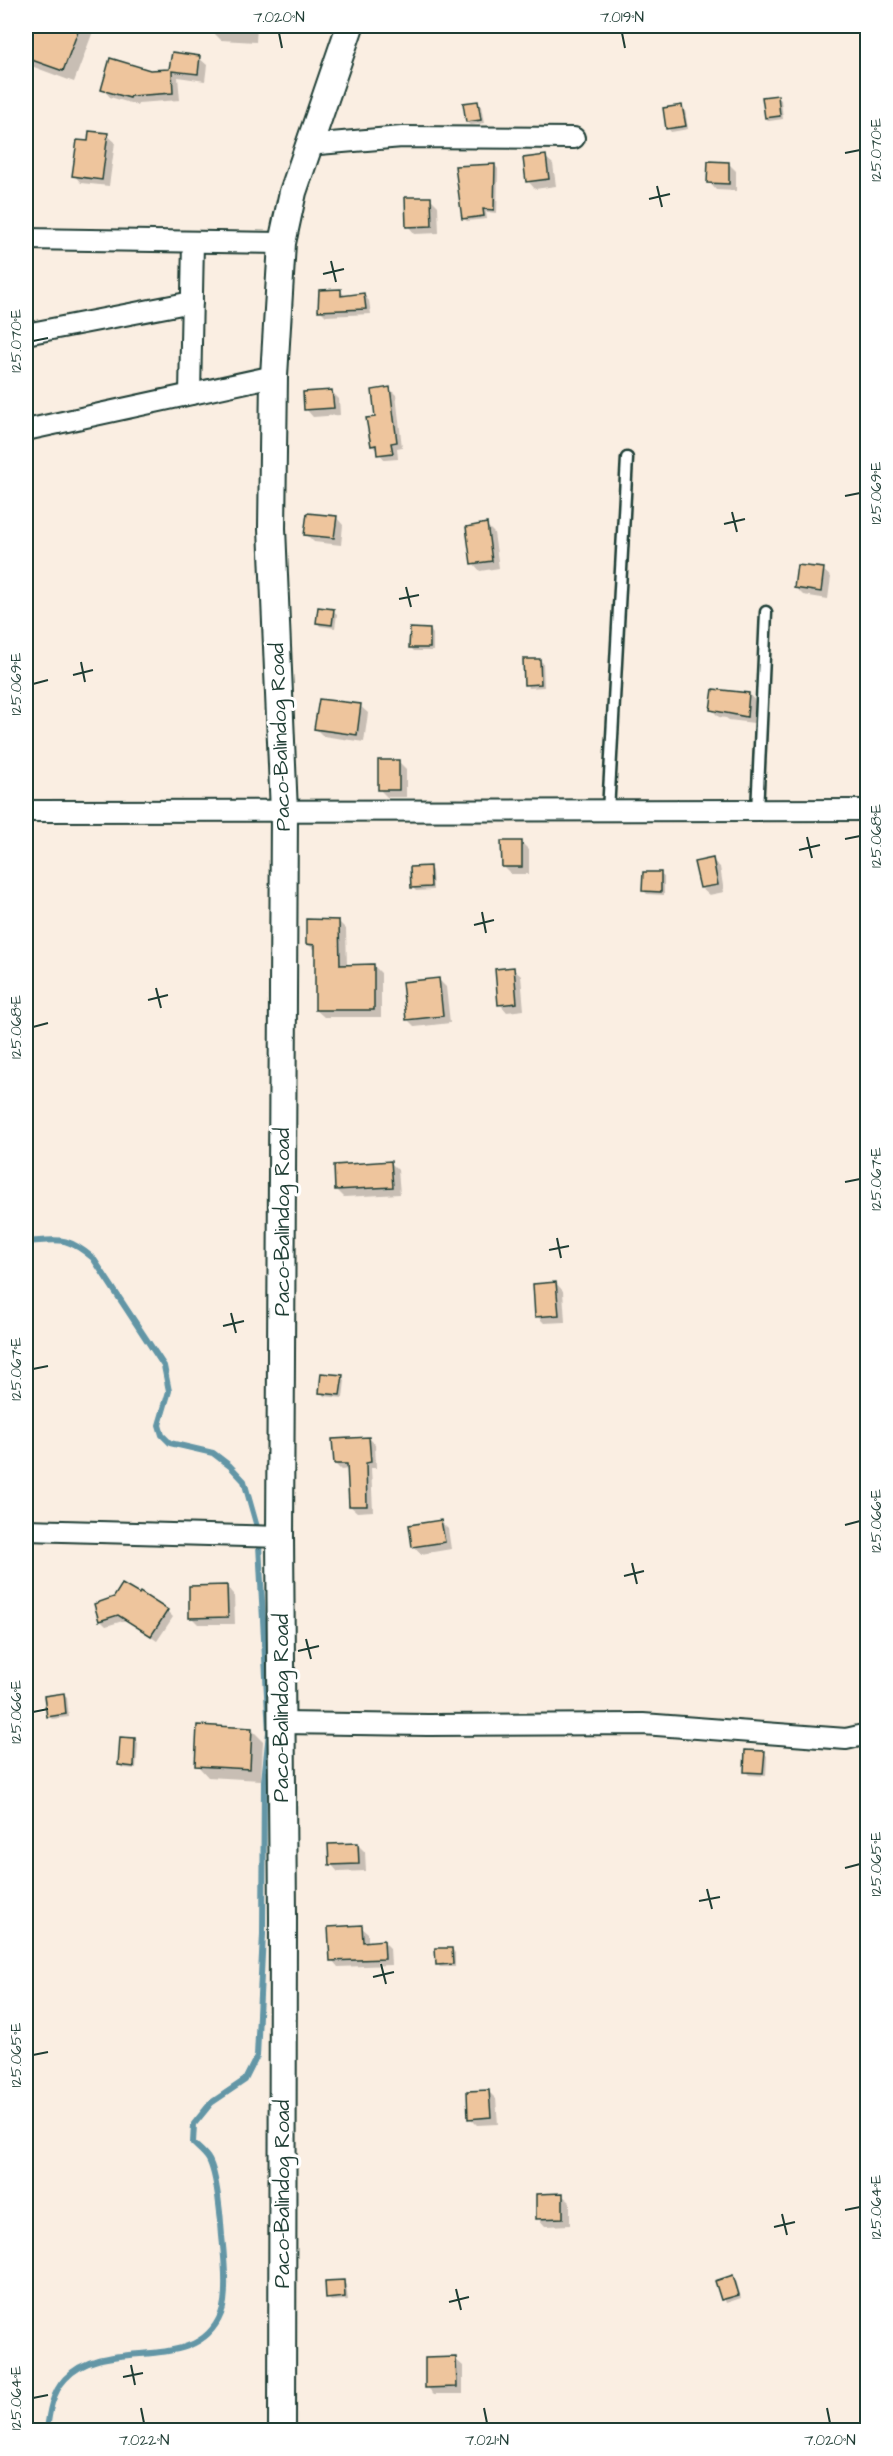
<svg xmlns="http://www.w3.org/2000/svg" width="893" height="2456" font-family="'Architects Daughter',sans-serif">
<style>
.shadow{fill:#0003}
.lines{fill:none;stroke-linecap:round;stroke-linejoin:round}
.stream{stroke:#6396a6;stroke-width:6}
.building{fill:#eec59d;stroke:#1f3d34;stroke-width:1.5}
.service-casing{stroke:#1f3d34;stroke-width:15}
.minor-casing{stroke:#1f3d34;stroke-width:24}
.tertiary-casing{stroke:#1f3d34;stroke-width:30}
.service{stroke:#fff;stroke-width:10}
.minor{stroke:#fff;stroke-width:20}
.tertiary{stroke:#fff;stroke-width:26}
.ticks{fill:none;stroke:#1f3d34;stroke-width:2}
.labels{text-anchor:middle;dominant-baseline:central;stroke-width:6;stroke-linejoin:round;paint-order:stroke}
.street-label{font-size:21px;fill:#1f3d34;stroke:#fff}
.neatline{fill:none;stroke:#1f3d34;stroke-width:2}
.ticks-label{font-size:15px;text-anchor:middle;fill:#1f3d34}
</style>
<rect width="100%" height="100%" fill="#faeee2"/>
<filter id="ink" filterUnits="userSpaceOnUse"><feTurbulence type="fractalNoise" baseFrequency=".0167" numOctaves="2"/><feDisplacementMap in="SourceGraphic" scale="12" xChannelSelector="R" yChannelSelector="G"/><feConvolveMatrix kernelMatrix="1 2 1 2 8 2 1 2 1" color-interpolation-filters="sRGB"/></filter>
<g filter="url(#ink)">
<g class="shadow">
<path d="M30,26H95L74,82L26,64V29L28,30Z"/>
<path d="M214,26H257L256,42L221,40L214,33Z"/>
<path d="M199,58L207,65L205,81L178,77L180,100L138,103L137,105L110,97L103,89L150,71L171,70Z"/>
<path d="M777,97L781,100L783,119L769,121L766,118Z"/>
<path d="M478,103L481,106L484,123L470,125L467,122Z"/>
<path d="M682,107L685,110L688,129L671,132L668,128Z"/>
<path d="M107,135L115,142L109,186L81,183L74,175L89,142Z"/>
<path d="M545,157L553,164L556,186L535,189L528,181Z"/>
<path d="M729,164L736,171V191L716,190L709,182Z"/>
<path d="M495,165L498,169L497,213L486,212L487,219L467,221L463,218Z"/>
<path d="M430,198L438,206L439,233L415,234L408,226Z"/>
<path d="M340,291L347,297L364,295L369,301L371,314L326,316L320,310Z"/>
<path d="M390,389L396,395L402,447L397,448L398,459L385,460L372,445L377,418Z"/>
<path d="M332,392L339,399L340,415L313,417L306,409Z"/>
<path d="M336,517L343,525L341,545L314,542L306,534Z"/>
<path d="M486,525L494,533L499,568L480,571L473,563Z"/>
<path d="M823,570L831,577L828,599L803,595L796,588Z"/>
<path d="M333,611L337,614L335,628L320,626L317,622Z"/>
<path d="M430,630L433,634V651H414L411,648Z"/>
<path d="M539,660L543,663L544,687L529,688L526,684Z"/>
<path d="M749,694L756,702L754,723L729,720L726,718L719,717L712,710Z"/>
<path d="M360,706L368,713L364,742L323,736L316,729Z"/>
<path d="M398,761L406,769V797H387L380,790Z"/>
<path d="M521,842L529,850V874H511L503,866Z"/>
<path d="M712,860L720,867L724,892L709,895L701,888Z"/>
<path d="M429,867L432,871L433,890L416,891L412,887Z"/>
<path d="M660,874L664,877V895L647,894L644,891Z"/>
<path d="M339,922L346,929L347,966H374L381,973V1017H324L316,1010L317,951L307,944Z"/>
<path d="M513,969L521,976L524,1010L507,1012L500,1004Z"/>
<path d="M439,980L446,987L450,1023L415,1027L408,1020Z"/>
<path d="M391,1163L398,1170L400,1194L344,1197L337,1190Z"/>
<path d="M556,1283L563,1291L565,1322L544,1323L537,1316Z"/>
<path d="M342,1376L345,1380L343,1398L324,1396L321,1392Z"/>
<path d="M369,1438L375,1444L376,1468H371L373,1511L357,1512L350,1506L349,1469L341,1470L335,1464Z"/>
<path d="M441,1522L448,1529L451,1549L421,1554L414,1546Z"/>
<path d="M227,1586L234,1594L235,1624H198L191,1617Z"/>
<path d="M95,1605L167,1611L173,1617L157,1641L126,1620L106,1626L100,1620Z"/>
<path d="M63,1695L67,1698L69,1717L52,1719L48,1716Z"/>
<path d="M251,1729L263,1741L261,1780L208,1777L197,1765Z"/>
<path d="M135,1739L138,1743L136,1769L123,1768L119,1765Z"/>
<path d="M764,1753L767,1756L766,1776L749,1775L746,1772Z"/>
<path d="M357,1844L365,1852L366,1871L338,1872L331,1864Z"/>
<path d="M361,1927L368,1933V1943L383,1941L390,1948L391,1965L338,1967L332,1960Z"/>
<path d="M452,1949L455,1953V1967H440L437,1964Z"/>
<path d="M489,2092L496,2099L498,2124L477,2125L470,2118Z"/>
<path d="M562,2195L570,2202V2225L545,2226L538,2218Z"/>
<path d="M732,2277L736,2280L741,2298L726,2303L717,2282Z"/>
<path d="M343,2281L346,2285L348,2300L331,2301L328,2298Z"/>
<path d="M455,2359L463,2366V2394H434L427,2387Z"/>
</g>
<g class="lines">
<g class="stream">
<path d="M26,1242C59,1240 65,1235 93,1258L164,1366L169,1391L159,1425L162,1435L170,1443L213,1453L230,1466L244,1481L257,1527"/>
<path d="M47,2430C49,2413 52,2393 65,2379C106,2334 196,2377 221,2314C228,2298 224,2254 222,2236C221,2218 217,2175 209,2160C206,2154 198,2148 193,2143L194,2124L211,2103L245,2080L257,2056L263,1934L264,1781L269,1732L259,1545"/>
</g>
</g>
<g class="building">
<path d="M26,26H80L63,71L26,58Z"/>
<path d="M172,52L200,56L198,74L172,71L173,93L131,96L130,98L101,90L110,58L150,70L169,69Z"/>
<path d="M778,95L780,116L765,118L762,97Z"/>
<path d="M478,101L481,120L466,122L463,103Z"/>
<path d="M682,105L686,126L666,129L663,108Z"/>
<path d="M89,131L108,133L102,180L72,176L77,140L88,141Z"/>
<path d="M546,155L549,179L526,182L523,158Z"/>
<path d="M708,161L729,162V184L707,183Z"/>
<path d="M495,164L494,210L483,209L484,216L462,219L455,166Z"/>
<path d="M405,197H431L432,226L406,227Z"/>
<path d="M341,289V296L364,293L366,309L318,311L319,290Z"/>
<path d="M390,387L397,442L391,443L393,453L377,455L376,445L371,446L366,418L375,417L372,390Z"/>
<path d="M332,390L334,408L304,410L303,392Z"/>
<path d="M307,513L337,516L334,538L304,535Z"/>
<path d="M487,523L492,561L471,564L466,527Z"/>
<path d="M797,565L824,568L821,592L794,588Z"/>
<path d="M318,607L334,609L332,625L316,623Z"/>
<path d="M410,628L430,629V648H409Z"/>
<path d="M523,659H540L541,684L524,685Z"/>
<path d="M713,689L749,693L747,717L710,710Z"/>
<path d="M319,699L361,704L357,735L314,729Z"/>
<rect x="378" y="760" width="21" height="30"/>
<path d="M501,841H522V867H502Z"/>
<path d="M713,858L718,885L700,888L694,862Z"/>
<path d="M430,866L431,887L411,888L410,867Z"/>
<path d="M643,872H661V892L642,891Z"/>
<path d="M306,919L339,920L340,965L374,964V1010H315V945L306,944Z"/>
<path d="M514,967L517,1003L498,1005L495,969Z"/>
<path d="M439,978L443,1016L406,1020L402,982Z"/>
<path d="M391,1161L393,1187L335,1190L334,1165Z"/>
<path d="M556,1282L559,1315L535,1317L533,1284Z"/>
<path d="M321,1373L343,1375L340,1395L319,1393Z"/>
<path d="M369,1437L371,1462L366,1463L367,1506H349L347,1464H334L332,1439Z"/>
<path d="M441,1520L445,1542L412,1547L409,1525Z"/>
<path d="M122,1584L139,1594L140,1592L168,1610L151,1636L118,1615L99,1621L94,1604L114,1597Z"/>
<path d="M227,1585L228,1617L189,1618V1586Z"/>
<path d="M64,1693L66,1714L47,1717L44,1696Z"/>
<path d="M197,1725L252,1728L250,1769L195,1766Z"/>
<path d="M120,1737L135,1738L134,1767L118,1765Z"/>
<path d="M745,1750L765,1751L763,1773L744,1772Z"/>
<path d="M358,1843L359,1864L329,1865L328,1844Z"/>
<path d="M362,1925L363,1942L384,1940L385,1959L330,1961L328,1927Z"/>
<path d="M435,1948H452L453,1964L436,1965Z"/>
<path d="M489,2090L491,2117L468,2119L467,2091Z"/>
<path d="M563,2193V2218L536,2219V2194Z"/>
<path d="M733,2275L739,2295L721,2300L715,2281Z"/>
<path d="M344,2280L345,2297L326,2299L325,2281Z"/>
<path d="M456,2357L457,2387L425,2388V2358Z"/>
</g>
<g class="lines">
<defs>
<g id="service">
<path d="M608,812L627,458"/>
<path d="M757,812L766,612"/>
</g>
<g id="minor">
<path d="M307,145L402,137L574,138"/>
<path d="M26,239L282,243"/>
<path d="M26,334L192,302"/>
<path d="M190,394L193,242"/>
<path d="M26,430L274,376"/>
<path d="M26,811L868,810"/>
<path d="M26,1530L280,1537"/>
<path d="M281,1723L428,1725L643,1724L846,1739L868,1734"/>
</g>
<path id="tertiary" d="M282,2430L283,1916L280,1537L284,812L272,528L274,376L282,243L293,192L350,26"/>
</defs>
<use href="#service" class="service-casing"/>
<use href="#minor" class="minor-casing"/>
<use href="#tertiary" class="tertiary-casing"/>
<use href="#service" class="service"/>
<use href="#minor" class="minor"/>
<use href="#tertiary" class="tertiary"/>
</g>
</g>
<path class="ticks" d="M279,33L282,48M622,33L625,48M845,153L860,150M657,186L662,207M649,199L670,194M331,261L336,282M323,274L344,269M33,341L48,338M845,496L860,493M732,512L737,532M724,524L745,519M406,587L411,607M399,599L419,595M81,662L85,682M73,675L93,670M33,684L48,680M807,837L812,858M845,839L860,836M799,850L820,845M482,912L486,933M474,925L494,920M156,988L161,1008M148,1000L168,995M33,1027L48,1023M845,1182L860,1179M557,1238L561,1258M549,1250L569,1246M231,1313L236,1333M223,1326L244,1321M33,1369L48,1366M845,1525L860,1521M632,1563L637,1584M624,1576L644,1571M306,1639L311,1659M298,1651L319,1646M33,1712L48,1709M845,1868L860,1864M707,1889L712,1909M699,1901L720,1897M381,1964L386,1984M373,1977L394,1972M33,2055L48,2052M845,2210L860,2207M782,2214L787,2235M774,2227L795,2222M456,2289L461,2310M449,2302L469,2297M131,2365L135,2385M123,2377L143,2373M33,2398L48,2395M141,2408L144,2423M484,2408L487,2423M827,2408L830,2423"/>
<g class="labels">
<g class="street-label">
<text transform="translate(280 737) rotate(-92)">Paco-Balindog Road</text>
<text transform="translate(282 1222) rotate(-90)">Paco-Balindog Road</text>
<text transform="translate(281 1708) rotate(-90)">Paco-Balindog Road</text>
<text transform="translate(282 2194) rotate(-90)">Paco-Balindog Road</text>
</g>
</g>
<rect width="893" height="2456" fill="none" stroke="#fff" stroke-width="66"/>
<rect x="33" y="33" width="827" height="2390" class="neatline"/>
<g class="ticks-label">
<text x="279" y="22">7.020°N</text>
<text x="622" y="22">7.019°N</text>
<text transform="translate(876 150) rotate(-90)" y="5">125.070°E</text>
<text transform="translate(16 341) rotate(-90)" y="5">125.070°E</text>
<text transform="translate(876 493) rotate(-90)" y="5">125.069°E</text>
<text transform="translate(16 684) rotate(-90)" y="5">125.069°E</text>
<text transform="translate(876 836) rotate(-90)" y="5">125.068°E</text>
<text transform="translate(16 1027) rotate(-90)" y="5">125.068°E</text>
<text transform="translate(876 1179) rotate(-90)" y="5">125.067°E</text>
<text transform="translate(16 1369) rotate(-90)" y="5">125.067°E</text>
<text transform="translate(876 1521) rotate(-90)" y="5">125.066°E</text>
<text transform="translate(16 1712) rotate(-90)" y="5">125.066°E</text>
<text transform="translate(876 1864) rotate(-90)" y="5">125.065°E</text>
<text transform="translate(16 2055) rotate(-90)" y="5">125.065°E</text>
<text transform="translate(876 2207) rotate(-90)" y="5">125.064°E</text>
<text transform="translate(16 2398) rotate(-90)" y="5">125.064°E</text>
<text x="144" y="2445">7.022°N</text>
<text x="487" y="2445">7.021°N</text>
<text x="830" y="2445">7.020°N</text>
</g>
</svg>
